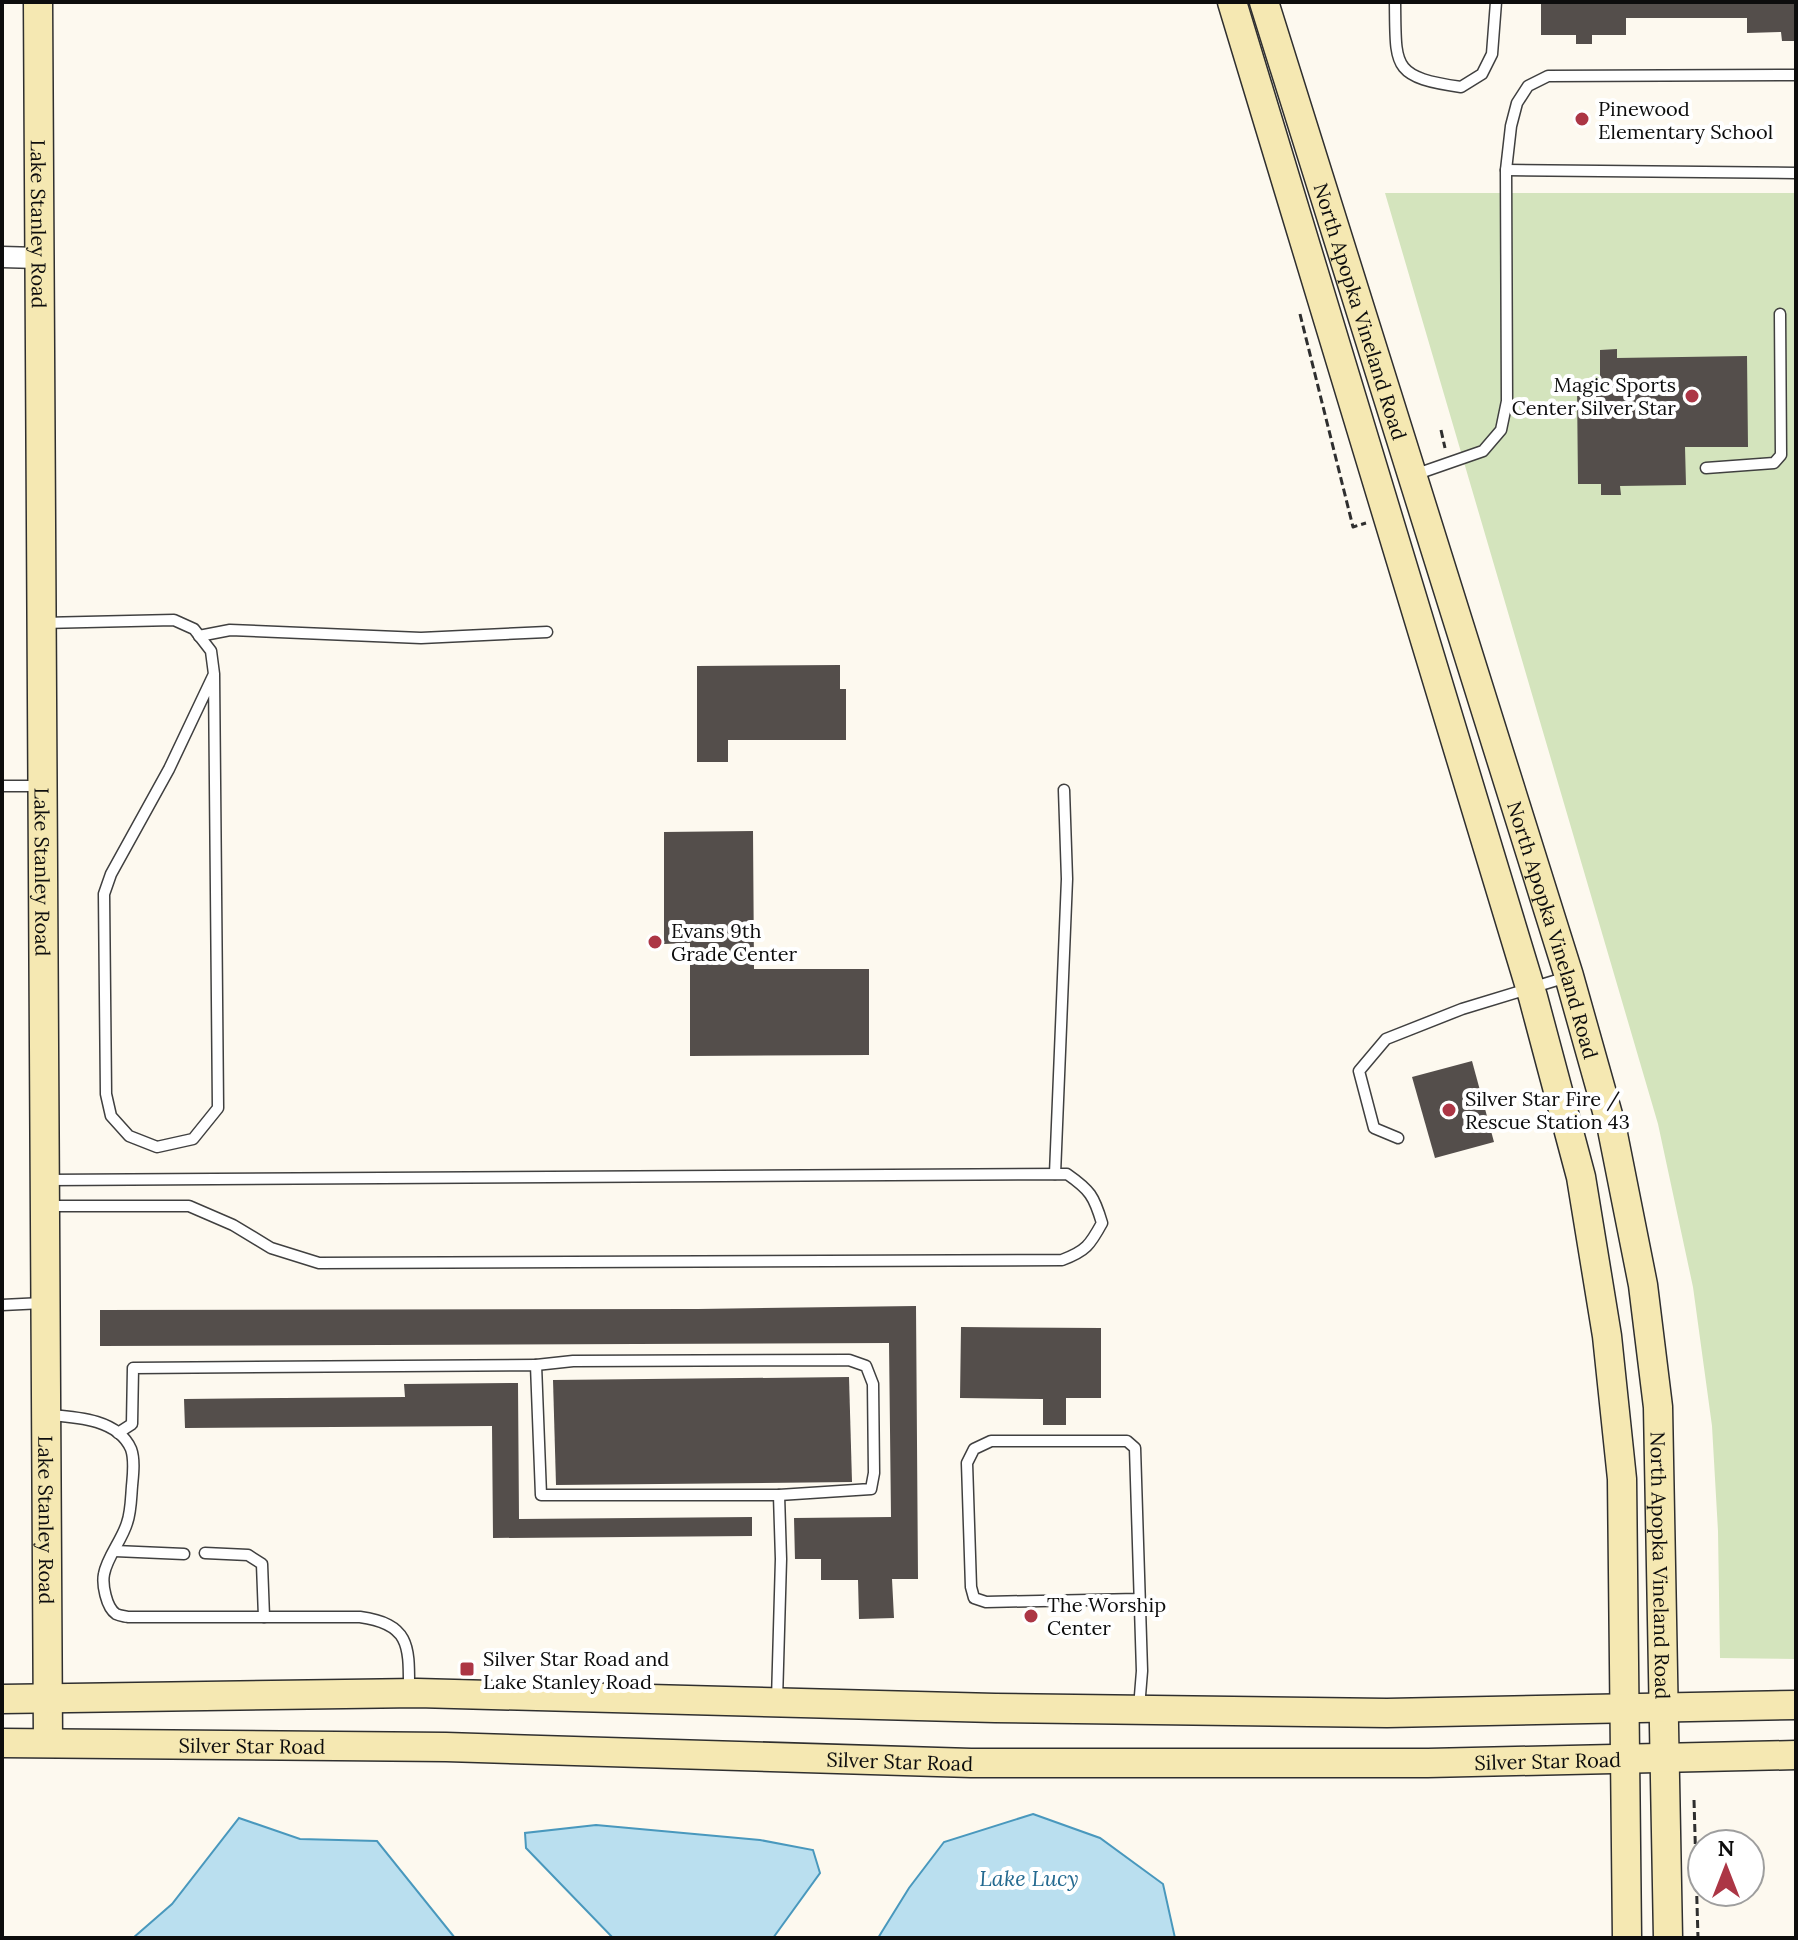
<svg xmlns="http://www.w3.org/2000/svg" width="1798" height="1940" font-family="Lora,serif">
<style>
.green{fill:#d4e4bd}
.water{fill:#badfef;stroke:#4998bd;stroke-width:2}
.building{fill:#544e4b}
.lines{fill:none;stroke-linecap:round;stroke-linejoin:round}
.lane-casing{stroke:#404040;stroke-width:13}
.street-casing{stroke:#404040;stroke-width:23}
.secondary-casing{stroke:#2f2f2f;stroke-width:31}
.path{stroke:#2f2f2f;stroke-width:3;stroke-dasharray:8 4;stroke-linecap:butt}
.lane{stroke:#fff;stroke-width:10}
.street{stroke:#fff;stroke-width:20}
.secondary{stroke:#f5e8b2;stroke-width:28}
.poi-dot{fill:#ac3645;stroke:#fff;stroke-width:3}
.labels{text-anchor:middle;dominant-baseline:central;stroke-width:8;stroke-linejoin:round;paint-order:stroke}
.poi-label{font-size:20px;fill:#0d0d0d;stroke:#fff;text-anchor:start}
.street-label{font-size:20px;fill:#0d0d0d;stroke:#fff}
.water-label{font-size:22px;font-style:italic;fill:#256a90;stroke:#fff}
</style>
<rect width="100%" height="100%" fill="#fdf9ef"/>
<path class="green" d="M1385,193H1796V1659L1720,1658L1718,1531L1712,1426L1693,1287L1658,1124Z"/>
<g class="water">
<path d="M1033,1814L1100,1838L1163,1884L1175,1938H878L909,1888L944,1842Z"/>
<path d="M239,1818L300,1839L377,1841L455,1938H133L172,1904Z"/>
<path d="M596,1825L760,1840L813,1850L820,1873L773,1938H613L526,1848L525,1833Z"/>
</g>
<g class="building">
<path d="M1541,2H1796V41H1782L1781,32L1747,33V18H1626V35H1592V44H1576V35H1541Z"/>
<path d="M1617,349V358L1747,356L1748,447H1685L1686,485L1620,486L1621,495H1601V484H1578L1577,387L1600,386V350Z"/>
<path d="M840,665V689H846V740H728V762H697V666Z"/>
<path d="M753,831L754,969H869V1055L690,1056V943L664,944V832Z"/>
<path d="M1472,1061L1494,1142L1435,1158L1412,1077Z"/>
<path d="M916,1306L918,1579H892L894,1618L859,1619L858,1580H821V1559H795L794,1518L891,1517L889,1343L100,1346V1310L698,1309Z"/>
<path d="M961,1327L1101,1328V1398H1066V1425H1043V1399L960,1398Z"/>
<path d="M849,1377L852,1482L556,1485L553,1380Z"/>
<path d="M518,1383L519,1519L752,1517V1536L493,1538L492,1426L185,1428L184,1399L405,1397L404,1384Z"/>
</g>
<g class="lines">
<defs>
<g id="lane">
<path d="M1395,2C1396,67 1391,77 1461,87L1482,74L1492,54L1496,2"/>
<path d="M1506,170L1796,173"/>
<path d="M1706,468L1774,463L1781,455L1780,314"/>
<path d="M1414,475L1483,451L1501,430L1507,401L1506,170L1511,126L1517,103L1528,86L1548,76L1796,75"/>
<path d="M42,623L174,620L194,629L211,651L214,674L169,769L111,874L104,894L106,1094L111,1116L129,1136L157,1147L193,1139L218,1108L214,674"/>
<path d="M199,636L230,630L421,638L547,632"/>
<path d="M2,786H40"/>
<path d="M1398,1138L1374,1128L1359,1071L1386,1039L1462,1009L1567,977"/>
<path d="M1055,1174L1067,879L1064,790"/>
<path d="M46,1206H189L233,1225L271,1248L319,1263L1062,1260C1086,1251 1090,1245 1102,1223C1094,1196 1090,1190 1067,1174L47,1180"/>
<path d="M2,1305L43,1303"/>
<path d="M536,1365L573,1361L849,1360L866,1366L873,1384L874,1473L871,1489L779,1495"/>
<path d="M49,1415C76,1417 118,1419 131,1449C135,1460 133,1475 132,1486C131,1498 131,1512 127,1523C122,1540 107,1557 104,1574C102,1584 106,1607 116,1614C120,1616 124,1616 128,1617H360C411,1624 409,1647 409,1691"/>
<path d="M118,1433L132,1424L133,1368L536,1365L541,1495H779L781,1559L777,1700"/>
<path d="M115,1551L184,1554"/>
<path d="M205,1553L248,1555L262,1564L264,1617"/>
<path d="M1138,1599L986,1602L974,1598L971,1587L967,1463L974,1449L991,1441H1127L1135,1448L1142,1671L1139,1708"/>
</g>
<path id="street" d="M2,257L38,258"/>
<g id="secondary">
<path id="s1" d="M38,2L48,1742"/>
<path d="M1232,2L1533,997L1581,1177L1607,1336L1622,1479L1627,1938"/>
<path id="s2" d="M1264,2L1569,976L1612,1129L1643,1285L1658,1407L1668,1938"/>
<path d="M2,1699L417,1693L995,1708L1387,1713L1796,1705"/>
<path id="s3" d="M2,1743L446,1747L971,1763H1428L1796,1755"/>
</g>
</defs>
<use href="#lane" class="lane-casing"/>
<use href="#street" class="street-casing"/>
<use href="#secondary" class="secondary-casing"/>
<g class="path">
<path d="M1300,314L1353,527L1366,523"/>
<path d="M1441,430L1445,448"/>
<path d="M1694,1800L1698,1938"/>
</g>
<use href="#lane" class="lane"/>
<use href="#street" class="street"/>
<use href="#secondary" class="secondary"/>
</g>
<g class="poi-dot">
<circle cx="1582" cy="119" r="8"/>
<circle cx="1692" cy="396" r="8"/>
<circle cx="655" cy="942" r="8"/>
<circle cx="1449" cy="1110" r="8"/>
<circle cx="1031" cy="1616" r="8"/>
<rect x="459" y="1661" width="16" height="16" rx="4"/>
</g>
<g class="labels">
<g class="poi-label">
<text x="1598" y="108">Pinewood<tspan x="1598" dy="23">Elementary School</tspan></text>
<text x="1676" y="384" text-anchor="end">Magic Sports<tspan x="1676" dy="23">Center Silver Star</tspan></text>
<text x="671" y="930">Evans 9th<tspan x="671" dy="23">Grade Center</tspan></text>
<text x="1465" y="1098">Silver Star Fire /<tspan x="1465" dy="23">Rescue Station 43</tspan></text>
<text x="1047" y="1604">The Worship<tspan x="1047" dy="23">Center</tspan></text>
<text x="483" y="1658">Silver Star Road and<tspan x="483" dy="23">Lake Stanley Road</tspan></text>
</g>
<g class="street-label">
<text stroke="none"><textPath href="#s1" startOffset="222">Lake Stanley Road</textPath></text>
<text stroke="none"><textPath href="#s2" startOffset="324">North Apopka Vineland Road</textPath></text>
<text stroke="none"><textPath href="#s1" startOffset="870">Lake Stanley Road</textPath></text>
<text stroke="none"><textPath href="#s2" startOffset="972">North Apopka Vineland Road</textPath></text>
<text stroke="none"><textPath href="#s1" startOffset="1518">Lake Stanley Road</textPath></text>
<text stroke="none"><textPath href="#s2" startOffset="1620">North Apopka Vineland Road</textPath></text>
<text stroke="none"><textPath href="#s3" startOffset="250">Silver Star Road</textPath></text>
<text stroke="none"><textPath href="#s3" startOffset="898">Silver Star Road</textPath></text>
<text stroke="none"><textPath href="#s3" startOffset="1546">Silver Star Road</textPath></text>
</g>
<g class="water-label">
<text x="1029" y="1878">Lake Lucy</text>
</g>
</g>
<rect width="1798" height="1940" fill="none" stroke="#0d0d0d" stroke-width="8"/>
<g transform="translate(1726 1868)"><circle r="38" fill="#ffffff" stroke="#9e9e9e" stroke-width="2"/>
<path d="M0-6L14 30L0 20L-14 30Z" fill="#ac3645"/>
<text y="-12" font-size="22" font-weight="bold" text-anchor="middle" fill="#0d0d0d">N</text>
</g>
</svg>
